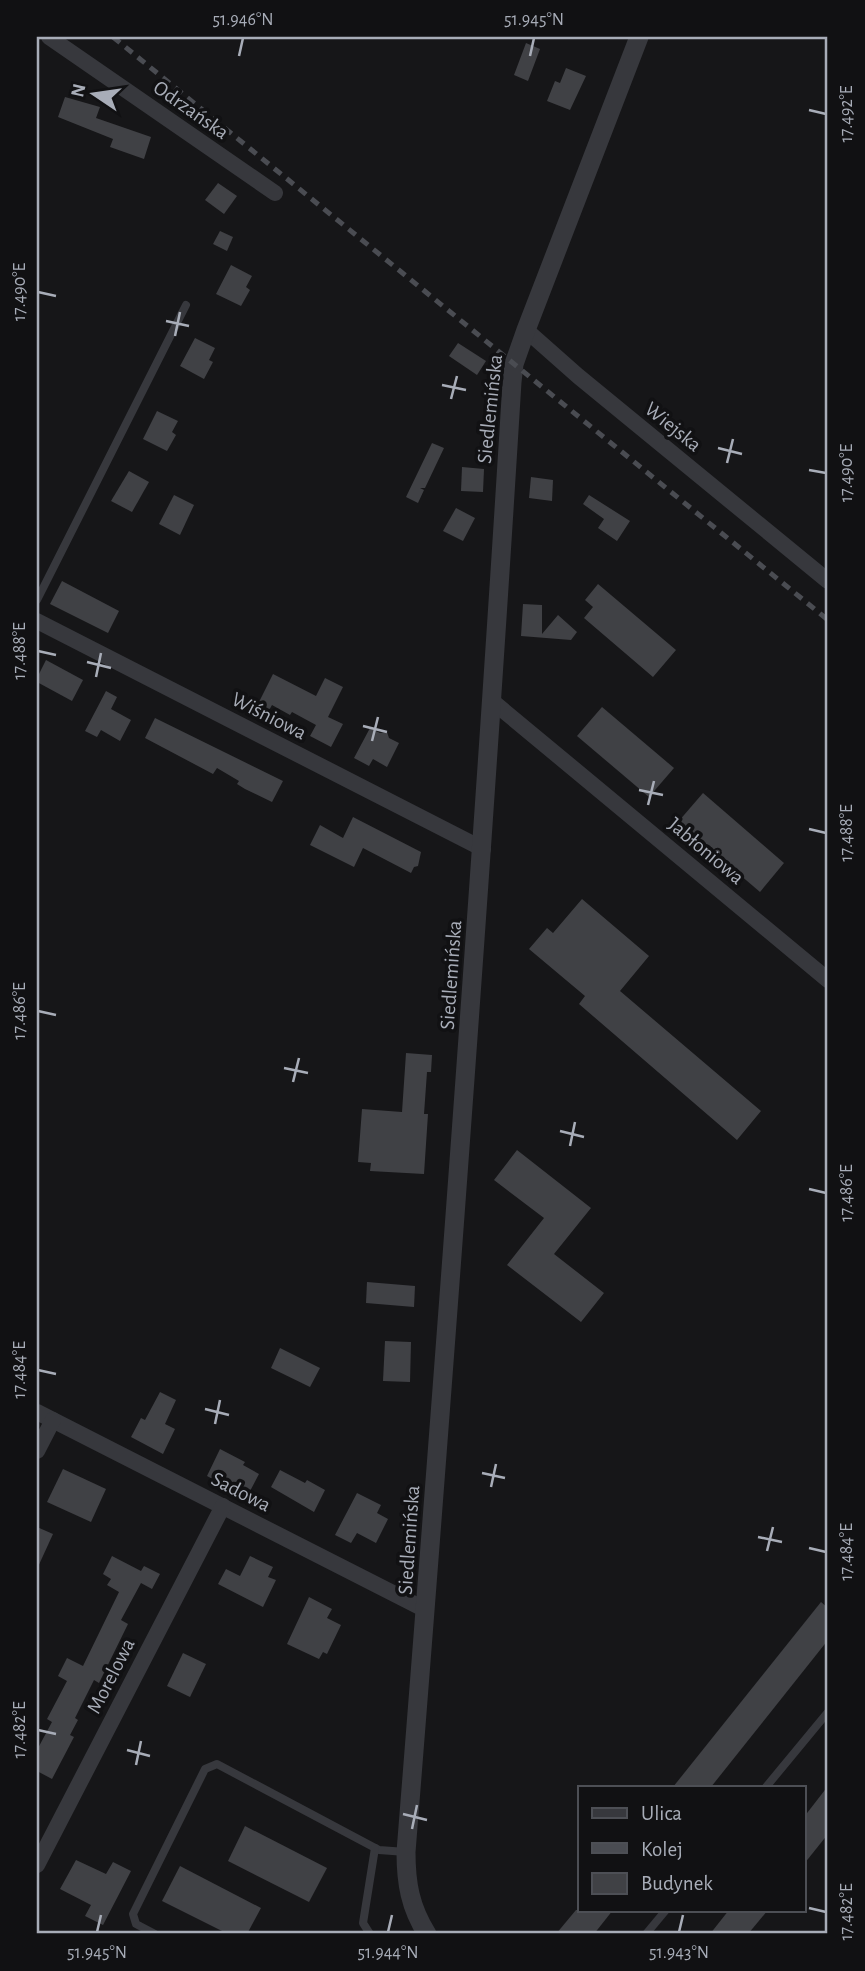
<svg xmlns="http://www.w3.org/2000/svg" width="865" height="1971" font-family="'Alegreya Sans',sans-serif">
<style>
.building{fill:#404145}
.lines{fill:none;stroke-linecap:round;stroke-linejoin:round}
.service{stroke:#37383d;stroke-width:8}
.minor{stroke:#37383d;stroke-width:16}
.tertiary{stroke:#37383d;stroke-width:19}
.rail{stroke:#4a4c52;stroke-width:5;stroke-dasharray:9 7;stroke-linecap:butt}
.ticks{fill:none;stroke:#a8adb8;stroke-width:2.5}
.labels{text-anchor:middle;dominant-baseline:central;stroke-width:7;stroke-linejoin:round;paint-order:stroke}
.street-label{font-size:21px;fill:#a8adb8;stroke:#111113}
.neatline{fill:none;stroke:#a8adb8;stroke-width:2.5}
.ticks-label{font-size:18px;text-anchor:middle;fill:#a8adb8}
</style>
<rect width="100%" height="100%" fill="#161618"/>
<g class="building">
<path d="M526,43L540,49L528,81L514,75Z"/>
<path d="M566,68L586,76L570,110L547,101L555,81L560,83Z"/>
<path d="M65,97L100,107L96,118L151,137L144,159L110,147L113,139L58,117Z"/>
<path d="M218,183L237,196L224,214L205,200Z"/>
<path d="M220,231L233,237L227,251L213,244Z"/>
<path d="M231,265L252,276L246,287L250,290L241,306L216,294Z"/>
<path d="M195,338L215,348L209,360L213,362L204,379L180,366Z"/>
<path d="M458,343L486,361L477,375L449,356Z"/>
<path d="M157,411L178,421L172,432L176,435L167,451L143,439Z"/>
<path d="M432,443L444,448L425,488H420L424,490L418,503L406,497Z"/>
<path d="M462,467L484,469L483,492L461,491Z"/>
<path d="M129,471L149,482L132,512L111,501Z"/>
<path d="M531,477L553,480L552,501L529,498Z"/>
<path d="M174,495L194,505L180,535L159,524Z"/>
<path d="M589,495L630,521L617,541L598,528L604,519L583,504Z"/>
<path d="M456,508L475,518L463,541L443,531Z"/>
<path d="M62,581L119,611L108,633L50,604Z"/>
<path d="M598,584L676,650L653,677L584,618L593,607L585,600Z"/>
<path d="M523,604L542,605V634L558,615L577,632L571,640L521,636Z"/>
<path d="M46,660L83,680L72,701L37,682V678Z"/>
<path d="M273,674L316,696L325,678L343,687L328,717L343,724L331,747L310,736L316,725L292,712L290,715L272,705L268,712L257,706Z"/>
<path d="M106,691L117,697L111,709L131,720L120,741L101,730L97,737L85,731Z"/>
<path d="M602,707L674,768L649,797L577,736Z"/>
<path d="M155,718L283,781L272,802L245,789L237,784L239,781L217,768L213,774L145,738Z"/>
<path d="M370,728L380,733L387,732L389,738L399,743L387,767L373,759L369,766L354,758Z"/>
<path d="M703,793L784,863L760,892L678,822Z"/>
<path d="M353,817L421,852L418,866L414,867L411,873L363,848L354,867L310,845L320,825L343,838Z"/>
<path d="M582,899L649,956L620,991L761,1111L737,1140L579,1004L585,996L529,949L547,928L553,933Z"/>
<path d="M406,1053L432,1055L431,1072H427L424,1114H428L424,1174L370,1171L371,1163L358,1162L362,1109L402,1112Z"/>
<path d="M517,1150L591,1208L554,1254L604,1293L581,1322L507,1265L544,1218L494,1180Z"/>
<path d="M367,1282L415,1286L414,1307L366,1303Z"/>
<path d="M385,1341L411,1342L410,1382L383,1381Z"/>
<path d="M280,1348L320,1368L310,1387L271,1368Z"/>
<path d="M160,1392L176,1400L165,1424L175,1429L163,1454L131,1437L141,1418L145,1420Z"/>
<path d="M220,1449L245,1462L243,1465L259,1474L249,1493L226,1482L224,1485L207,1476Z"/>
<path d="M63,1469L106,1489L91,1522L47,1502Z"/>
<path d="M280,1470L305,1483L307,1480L325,1490L314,1512L271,1487Z"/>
<path d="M357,1493L381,1505L377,1513L388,1519L376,1543L357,1533L351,1543L335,1535Z"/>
<path d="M37,1527L53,1534L37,1569Z"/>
<path d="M112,1556L141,1571L144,1566L160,1574L152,1589L141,1583L121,1620L128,1624L99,1683L94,1680L75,1718L78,1720L70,1735L74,1737L52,1779L37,1771V1750L52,1722L47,1719L67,1681L58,1676L67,1658L83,1666L119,1592L107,1585L111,1579L103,1574Z"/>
<path d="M250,1556L273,1567L268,1577L276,1580L263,1607L218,1584L226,1569L240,1576Z"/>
<path d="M309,1597L332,1609L327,1618L341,1625L327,1654L323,1652L319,1659L287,1644Z"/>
<path d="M821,1602L828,1608V1640L711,1787H673Z"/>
<path d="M183,1653L206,1664L190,1697L167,1686Z"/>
<path d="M828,1786V1834L804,1864V1817Z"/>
<path d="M245,1826L327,1868L309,1902L228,1861Z"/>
<path d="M76,1860L106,1874L113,1862L131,1871L103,1925L85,1916L91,1905L60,1889Z"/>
<path d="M180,1866L261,1908L247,1934H228L162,1901Z"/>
<path d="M576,1910H613L594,1934H556Z"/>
<path d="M729,1910H768L748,1934H710Z"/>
</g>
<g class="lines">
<g class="service">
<path d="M37,600L186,305"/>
<path d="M766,1787L828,1712"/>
<path d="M155,1934L136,1924L133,1914L205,1769L217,1764L379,1850L406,1852"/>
<path d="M370,1934L363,1923L375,1848"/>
<path d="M646,1934L666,1910"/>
</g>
<g class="minor">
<path d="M49,37L275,193"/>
<path d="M526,330L578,376L828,581"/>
<path d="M37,621L483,849"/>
<path d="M492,701L828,980"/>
<path d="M37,1412L426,1610"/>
<path d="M37,1451L53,1420"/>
<path d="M37,1865L223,1506"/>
</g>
<path class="tertiary" d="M427,1934C410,1907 406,1883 406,1852C445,1362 482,872 512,382L514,364L526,330L639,37"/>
<path class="rail" d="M113,37L828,620"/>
</g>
<path class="ticks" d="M239,56L243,38M530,56L534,38M809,110L826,114M38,292L56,296M166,321L189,326M175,336L180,312M442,385L466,390M451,399L457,376M718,448L742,454M727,463L733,439M809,470L826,473M38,651L56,655M87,662L111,668M96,677L101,653M363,726L387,732M372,741L378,717M639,790L663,795M648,805L654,781M809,829L826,833M38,1011L56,1015M284,1068L308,1073M293,1082L299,1058M560,1131L584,1137M570,1146L575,1122M809,1189L826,1193M38,1370L56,1374M205,1409L229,1415M215,1424L220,1400M482,1473L505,1478M491,1487L496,1464M758,1537L782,1542M809,1548L826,1552M767,1551L773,1527M38,1730L56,1734M127,1750L150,1756M136,1765L141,1741M403,1814L427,1820M412,1829L417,1805M809,1908L826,1912M97,1932L101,1915M388,1932L392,1915M679,1932L683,1915"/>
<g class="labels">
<g class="street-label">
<text transform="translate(191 110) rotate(35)">Odrzańska</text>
<text transform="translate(490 409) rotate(-84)">Siedlemińska</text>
<text transform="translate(673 427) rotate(39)">Wiejska</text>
<text transform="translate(269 716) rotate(27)">Wiśniowa</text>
<text transform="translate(706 851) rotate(40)">Jabłoniowa</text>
<text transform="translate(451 975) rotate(-86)">Siedlemińska</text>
<text transform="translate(241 1492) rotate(27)">Sadowa</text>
<text transform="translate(409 1540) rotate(-86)">Siedlemińska</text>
<text transform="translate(111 1676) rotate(-63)">Morelowa</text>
</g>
</g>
<rect width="865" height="1971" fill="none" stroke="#111113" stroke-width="77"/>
<rect x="578" y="1786" width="228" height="126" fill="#111113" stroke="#4d4f55" stroke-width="2"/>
<rect x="592" y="1808" width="35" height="10" fill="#37383d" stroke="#4d4f55" stroke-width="2"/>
<text x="641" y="1820" font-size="21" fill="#a8adb8">Ulica</text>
<rect x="592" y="1843" width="35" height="10" fill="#4a4c52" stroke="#4d4f55" stroke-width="2"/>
<text x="641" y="1856" font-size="21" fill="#a8adb8">Kolej</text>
<rect x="592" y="1873" width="35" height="21" fill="#404145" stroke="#4d4f55" stroke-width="2"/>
<text x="641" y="1890" font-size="21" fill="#a8adb8">Budynek</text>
<g transform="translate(94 94) rotate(283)" stroke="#111113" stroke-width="5" paint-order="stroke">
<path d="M0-5L12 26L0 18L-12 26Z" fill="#a8adb8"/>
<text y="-10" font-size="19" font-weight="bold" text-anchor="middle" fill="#a8adb8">N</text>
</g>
<rect x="38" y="38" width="788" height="1894" class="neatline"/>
<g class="ticks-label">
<text x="243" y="25">51.946°N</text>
<text x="534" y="25">51.945°N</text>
<text transform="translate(846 114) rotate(-90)" y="6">17.492°E</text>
<text transform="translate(19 292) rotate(-90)" y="6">17.490°E</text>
<text transform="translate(846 473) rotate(-90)" y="6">17.490°E</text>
<text transform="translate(19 651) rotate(-90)" y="6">17.488°E</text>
<text transform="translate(846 833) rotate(-90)" y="6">17.488°E</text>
<text transform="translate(19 1011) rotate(-90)" y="6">17.486°E</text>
<text transform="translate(846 1193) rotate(-90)" y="6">17.486°E</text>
<text transform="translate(19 1370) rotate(-90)" y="6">17.484°E</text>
<text transform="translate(846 1552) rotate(-90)" y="6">17.484°E</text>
<text transform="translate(19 1730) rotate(-90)" y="6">17.482°E</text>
<text transform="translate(846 1912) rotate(-90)" y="6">17.482°E</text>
<text x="97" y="1958">51.945°N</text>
<text x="388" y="1958">51.944°N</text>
<text x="679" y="1958">51.943°N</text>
</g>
</svg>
